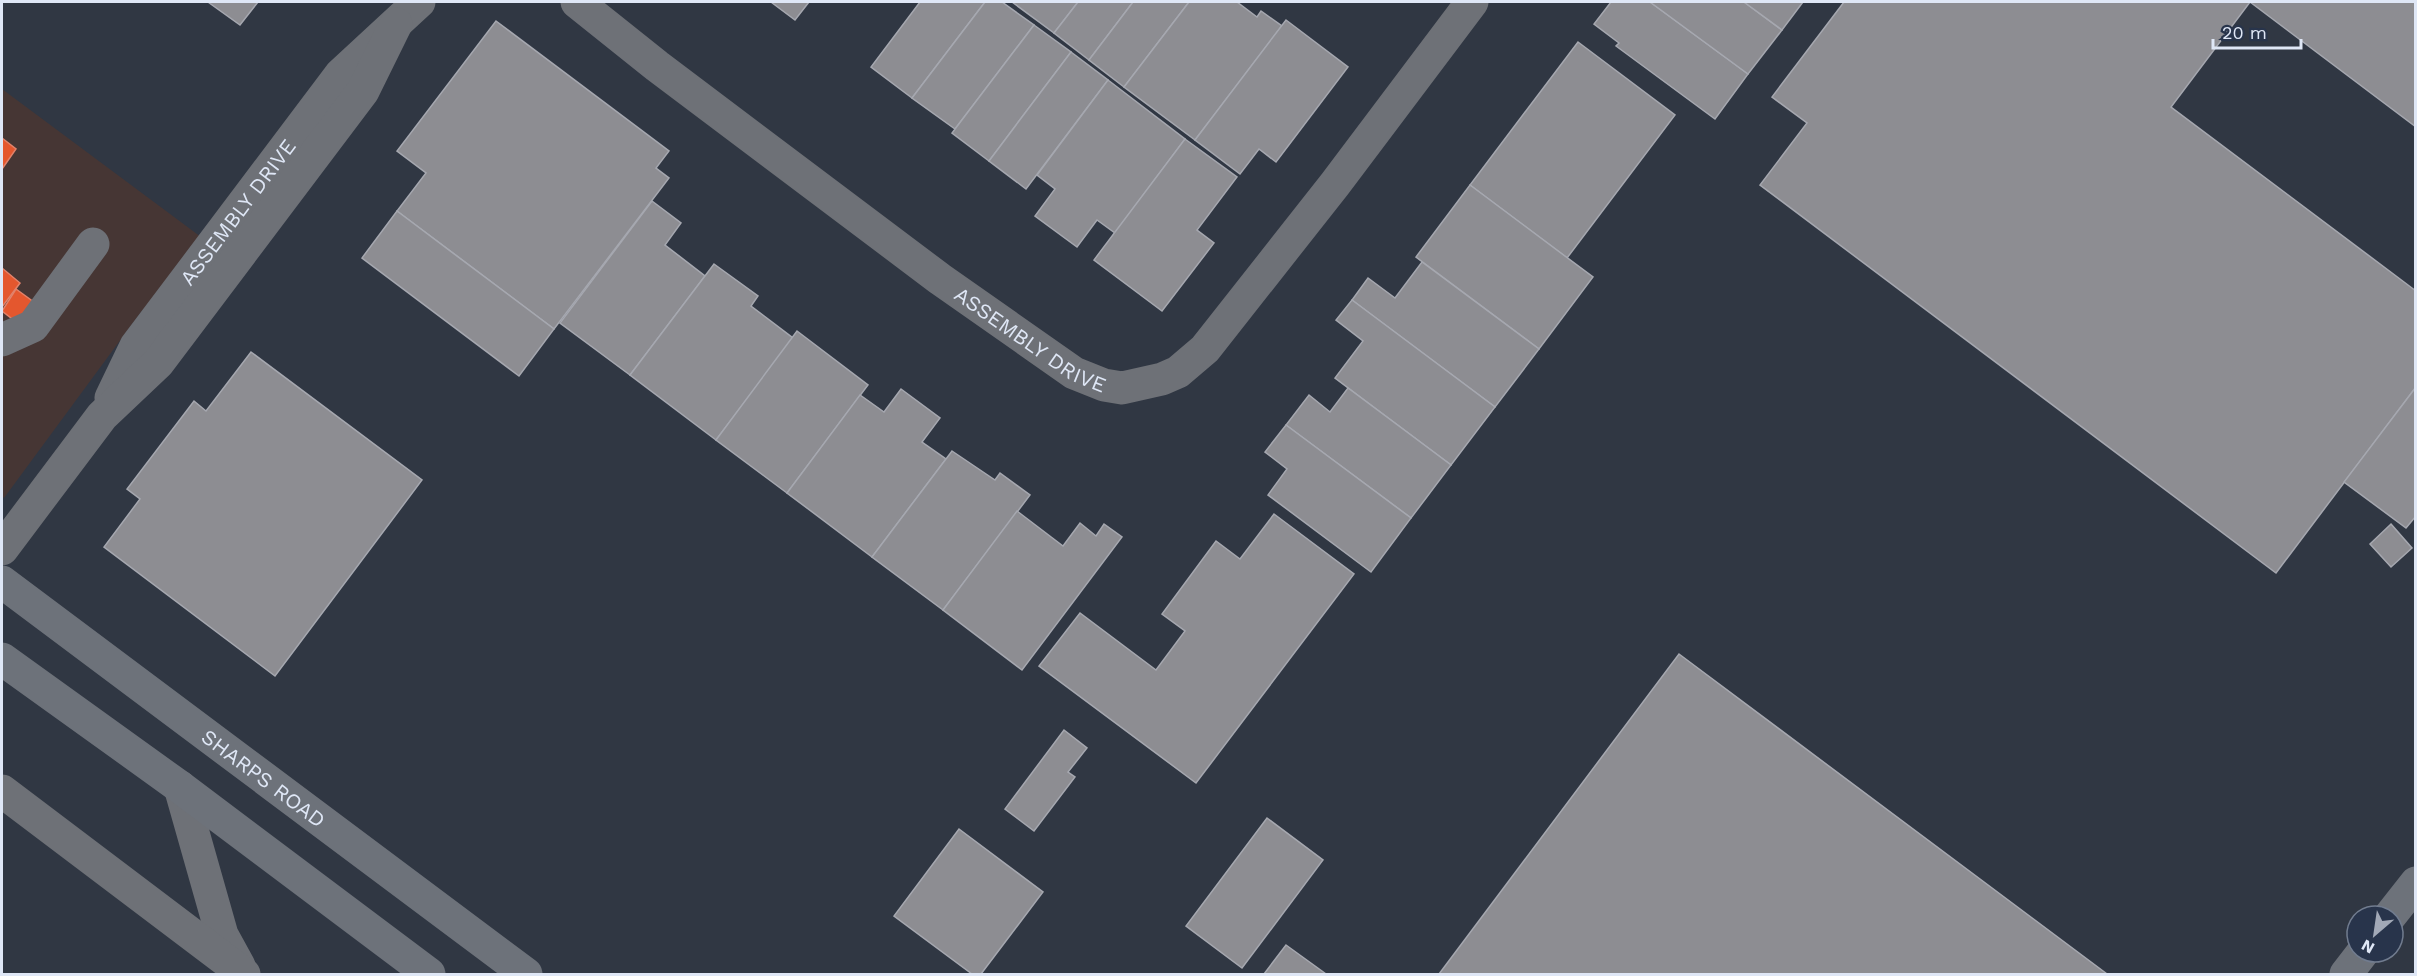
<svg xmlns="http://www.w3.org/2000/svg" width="2417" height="976" font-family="'Work Sans',sans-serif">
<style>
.commercial{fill:#463634}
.shops{fill:#e4572e;stroke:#e2826a;stroke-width:1.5}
.industry{fill:#8d8d92;stroke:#a6a8b0;stroke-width:1.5}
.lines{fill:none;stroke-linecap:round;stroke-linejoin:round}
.minor{stroke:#6e7177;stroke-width:33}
.major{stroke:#6d727a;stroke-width:33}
.labels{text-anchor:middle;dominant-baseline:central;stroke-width:6;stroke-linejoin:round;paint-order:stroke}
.street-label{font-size:21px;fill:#dfe7f6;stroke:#28344b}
</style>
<rect width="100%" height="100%" fill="#303743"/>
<path class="commercial" d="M2,89L201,237L175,267L160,293L141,312L4,498L2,496Z"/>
<g class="shops">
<path d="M2,138L16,149L2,169Z"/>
<path d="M2,268L20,283L2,307Z"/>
<path d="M16,289L53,316L37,338L2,311Z"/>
</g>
<g class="industry">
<path d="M208,2H258L240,25Z"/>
<path d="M771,2H809L795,20Z"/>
<path d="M920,2H985L912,98L871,67Z"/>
<path d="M985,2H1002L1034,25L955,129L912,98Z"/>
<path d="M1012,2H1078L1054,33Z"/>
<path d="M1078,2H1133L1089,60L1054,33Z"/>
<path d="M1133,2H1189L1124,87L1089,60Z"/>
<path d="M1189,2H1237L1257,17L1261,11L1282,26L1195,140L1124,87Z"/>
<path d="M1611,2H1650L1748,74L1715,119L1616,46L1619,43L1594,24Z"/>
<path d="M1650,2H1744L1782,30L1748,74Z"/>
<path d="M1744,2H1803L1782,30Z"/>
<path d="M1844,2H2416V127L2250,2L2171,107L2416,291V387L2276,573L1760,185L1807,123L1772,97Z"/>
<path d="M1286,20L1348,67L1276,162L1259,149L1240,174L1195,140Z"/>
<path d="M496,21L669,151L656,168L669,178L554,329L397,211L426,173L397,151Z"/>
<path d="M1034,25L1071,52L989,161L952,133Z"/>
<path d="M1578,42L1675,115L1567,258L1470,185Z"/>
<path d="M1071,52L1108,80L1026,189L989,161Z"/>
<path d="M1108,80L1185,139L1115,233L1097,220L1077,247L1035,216L1055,189L1037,175Z"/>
<path d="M1185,139L1237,177L1197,230L1214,243L1162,311L1094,260Z"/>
<path d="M1470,185L1593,277L1539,349L1416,257Z"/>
<path d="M652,201L681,223L665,245L705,276L630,375L560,323Z"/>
<path d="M397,211L554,329L519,376L362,258Z"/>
<path d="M1422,262L1539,349L1495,407L1352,300L1368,278L1395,298Z"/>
<path d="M714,264L758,296L751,306L793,338L716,440L630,375Z"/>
<path d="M1352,300L1495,407L1451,465L1335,378L1363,341L1336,320Z"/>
<path d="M797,331L868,385L787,493L716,440Z"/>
<path d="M251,352L422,480L275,676L104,547L140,499L127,489L194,401L206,411Z"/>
<path d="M2416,387V516L2406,528L2344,482Z"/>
<path d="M1348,388L1451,465L1411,518L1286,425L1309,395L1330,412Z"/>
<path d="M901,389L940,418L922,442L946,459L872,557L787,493L860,395L884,412Z"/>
<path d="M1286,425L1411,518L1371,572L1268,495L1287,469L1265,452Z"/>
<path d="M952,451L995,480L1000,473L1030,495L943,610L872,557Z"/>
<path d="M1017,511L1063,546L1080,523L1096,536L1104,524L1122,537L1022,670L943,610Z"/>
<path d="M1274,514L1354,574L1196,783L1039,666L1080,613L1156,670L1185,631L1162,614L1216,541L1240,559Z"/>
<path d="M2391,524L2412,548L2391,567L2370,544Z"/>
<path d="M1679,654L2107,974H1439Z"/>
<path d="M1064,730L1087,748L1068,772L1075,777L1034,831L1005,809Z"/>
<path d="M1267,818L1323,860L1242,968L1186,926Z"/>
<path d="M959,829L1043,892L981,974H972L894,916Z"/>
<path d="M1286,945L1326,974H1264Z"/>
</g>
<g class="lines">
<g class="minor">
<path id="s1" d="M577,2L657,66L940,279L1074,373L1104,385L1122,388L1162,379L1178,372L1205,349L1335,184L1472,2"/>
<path d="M2,340L33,326L93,244"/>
<path id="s2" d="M111,398L136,346L341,74L419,2"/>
<path d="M2,549L102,416L158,363L363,91L396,24"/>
<path d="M180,787L222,935L239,966"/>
<path d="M2,791L244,974"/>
</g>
<g class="major">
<path id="s3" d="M2,582L526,974"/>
<path d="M2,659L180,787L429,974"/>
<path d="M2390,916L2416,883"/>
<path d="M2346,974L2363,952"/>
</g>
</g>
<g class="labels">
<g class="street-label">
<text stroke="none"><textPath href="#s2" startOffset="226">ASSEMBLY DRIVE</textPath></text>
<text stroke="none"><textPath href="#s1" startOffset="566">ASSEMBLY DRIVE</textPath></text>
<text stroke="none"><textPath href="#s3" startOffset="327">SHARPS ROAD</textPath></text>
</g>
</g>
<rect width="2417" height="976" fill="none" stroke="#dfe7f6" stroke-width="6"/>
<g transform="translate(2375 934) rotate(209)"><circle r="28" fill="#28344b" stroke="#717c8f" stroke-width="1.5"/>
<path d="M0-4.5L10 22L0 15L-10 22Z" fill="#a2a9b7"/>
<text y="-9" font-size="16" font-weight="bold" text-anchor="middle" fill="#dfe7f6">N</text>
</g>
<path d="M2213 39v9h88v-9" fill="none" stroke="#dfe7f6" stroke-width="3"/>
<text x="2222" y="39" font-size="18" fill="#dfe7f6" stroke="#28344b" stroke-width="4.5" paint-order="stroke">20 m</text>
</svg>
